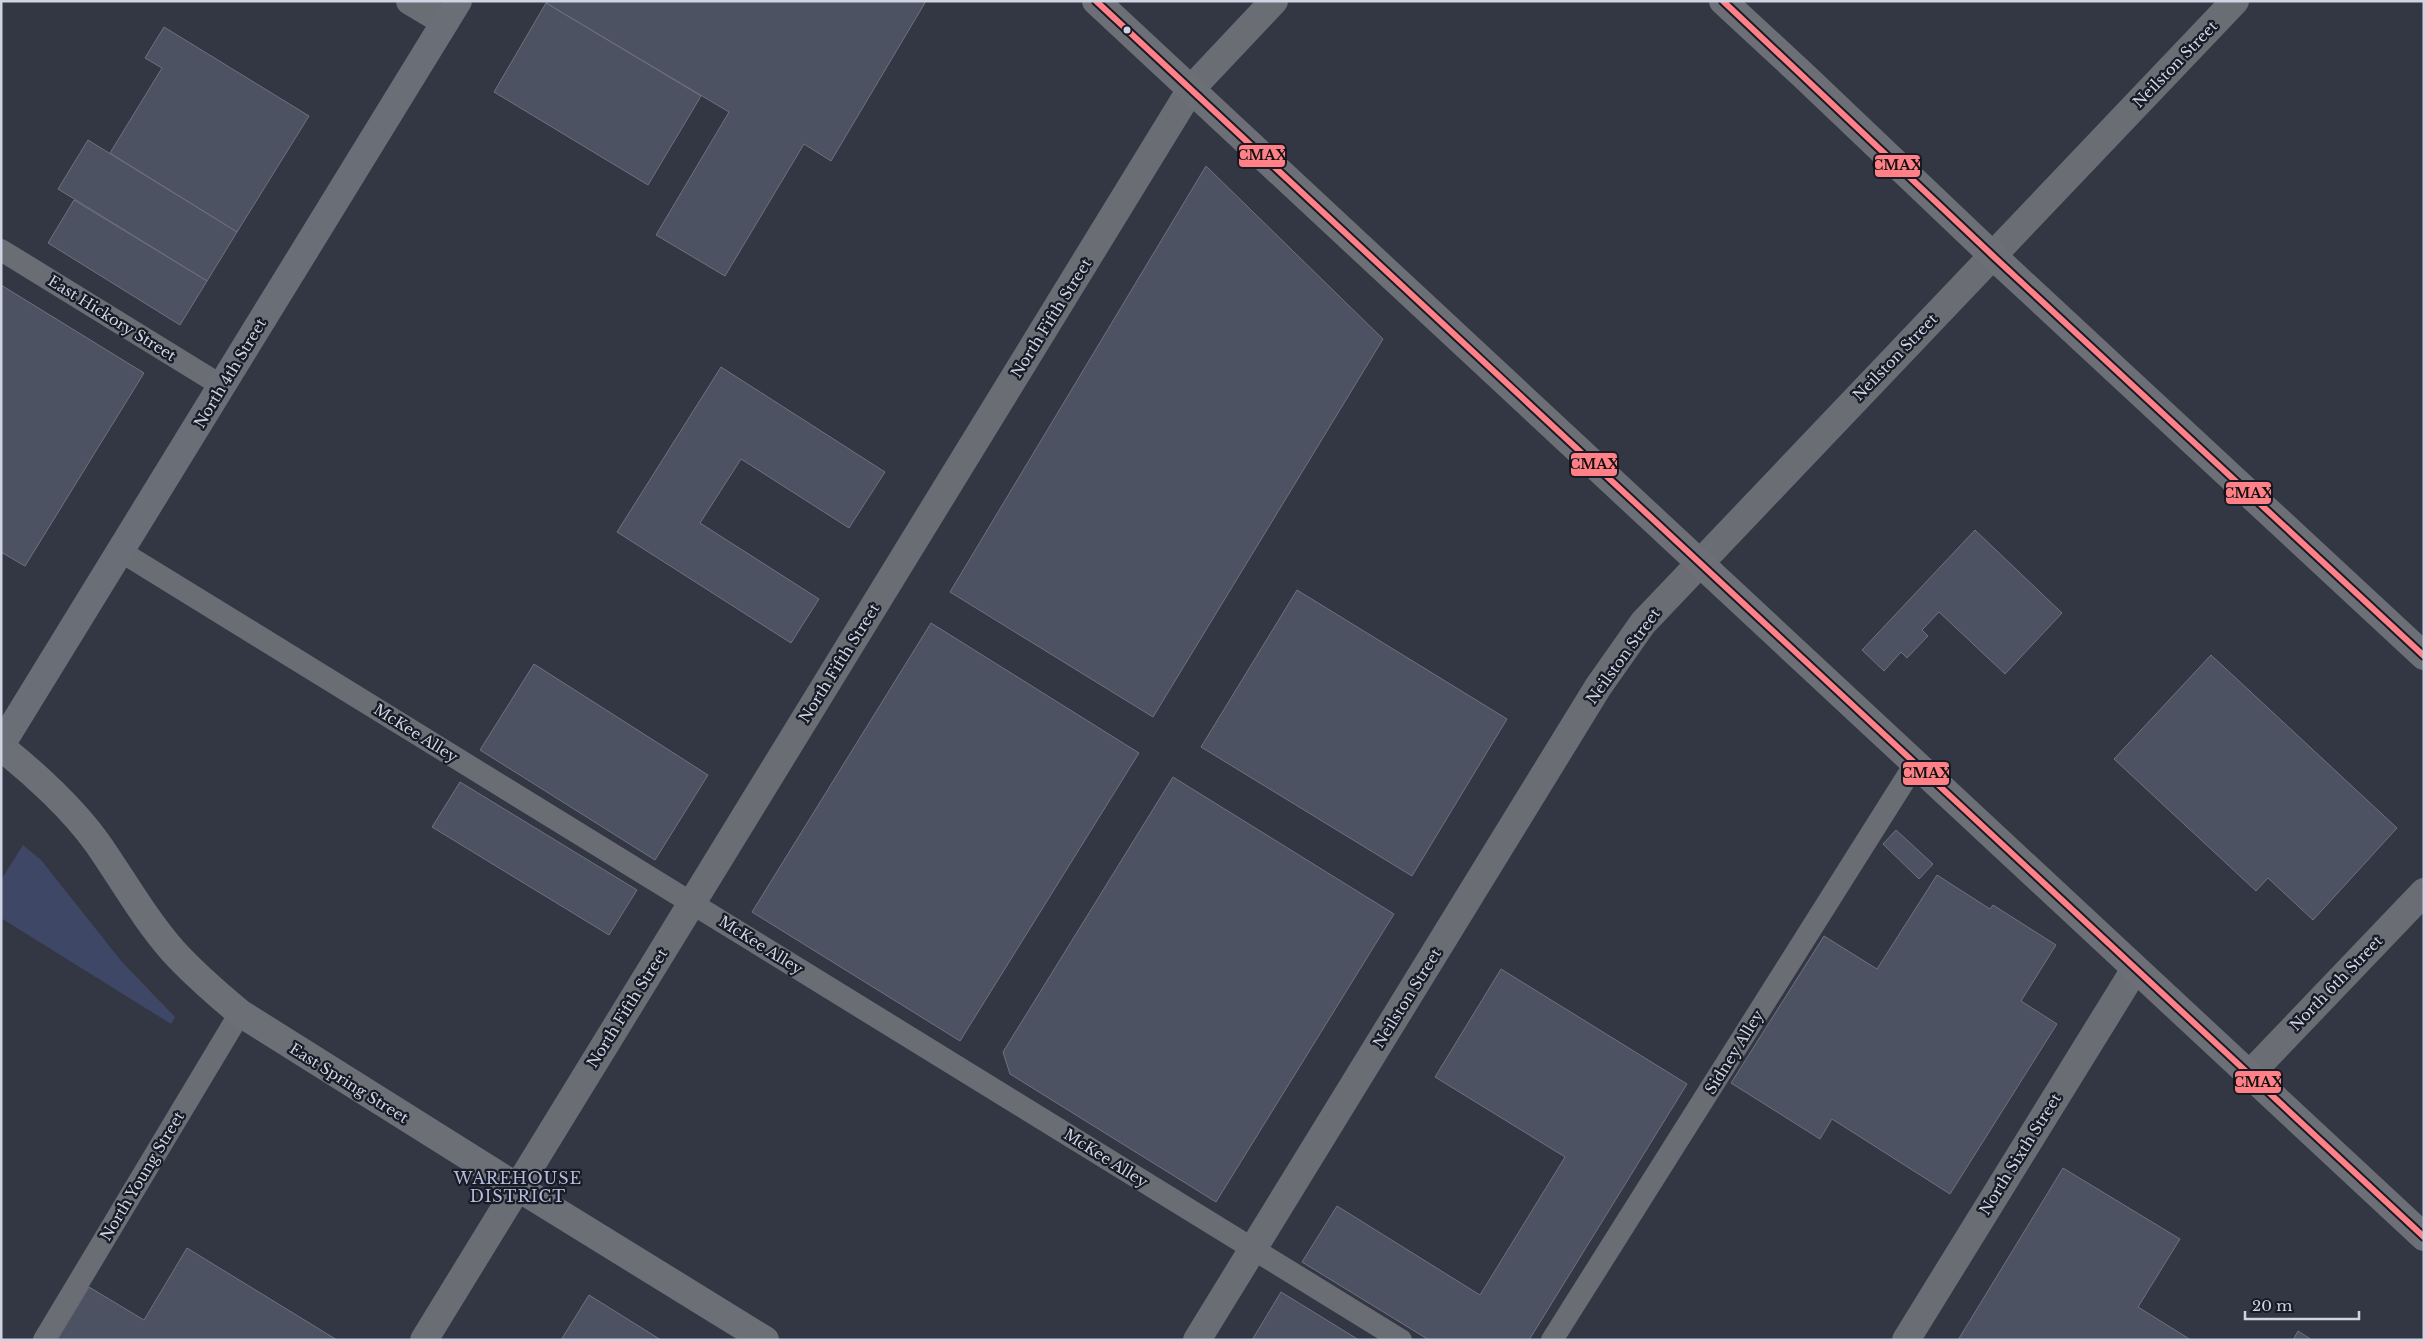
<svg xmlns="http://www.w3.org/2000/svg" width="2425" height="1341" font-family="'Libre Baskerville',serif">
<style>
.green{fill:#3e4765}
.building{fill:#4d5263;stroke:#6e727e}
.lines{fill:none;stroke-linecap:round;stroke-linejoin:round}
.service{stroke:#6a6d74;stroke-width:22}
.minor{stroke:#6a6d74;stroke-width:28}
.tertiary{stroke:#6a6d74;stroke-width:28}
.secondary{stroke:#6d6f77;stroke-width:28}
.primary{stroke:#6a6e77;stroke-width:28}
.bus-1-casing{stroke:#181b26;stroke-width:10}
.bus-1{stroke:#ff8087;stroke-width:6}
.bus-dot{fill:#cfd4e3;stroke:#181b26;stroke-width:2}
.labels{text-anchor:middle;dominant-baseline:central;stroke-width:4.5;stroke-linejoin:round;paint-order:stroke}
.street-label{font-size:15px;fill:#cfd4e3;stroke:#181b26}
.neighbourhood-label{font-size:16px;letter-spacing:1px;fill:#b3bddb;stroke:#181b26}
.line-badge{stroke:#181b26;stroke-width:2}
.pale-badge-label{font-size:14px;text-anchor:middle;font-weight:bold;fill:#111}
</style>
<rect width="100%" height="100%" fill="#333744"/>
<path class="green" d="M23,845L41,860L122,962L175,1017L171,1024L1,918V880Z"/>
<g class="building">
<path d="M547,1H926L831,161L804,144L725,276L656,235L729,112L546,3Z"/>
<path d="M546,3L701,96L648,185L494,92Z"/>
<path d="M164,27L309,116L237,232L110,153L162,68L145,58Z"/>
<path d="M88,140L237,232L207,281L58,189Z"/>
<path d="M1206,166L1383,339L1153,717L950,592Z"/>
<path d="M74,200L207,281L180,325L48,243Z"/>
<path d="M1,285L144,373L25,566L1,552Z"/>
<path d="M721,367L885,472L849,528L741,459L700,523L819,599L791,643L617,532Z"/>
<path d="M1975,530L2062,613L2005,674L1939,612L1922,630L1928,636L1907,658L1901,652L1884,671L1862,650Z"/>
<path d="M1297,590L1507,719L1412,876L1201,747Z"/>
<path d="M931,623L1139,753L960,1041L752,912Z"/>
<path d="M2211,655L2397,828L2313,920L2268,878L2256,891L2114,759Z"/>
<path d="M534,664L708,775L655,860L480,750Z"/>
<path d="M1173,777L1394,914L1216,1202L1010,1074L1003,1052Z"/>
<path d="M460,782L637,890L609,935L432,827Z"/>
<path d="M1896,830L1933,864L1919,879L1883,844Z"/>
<path d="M1937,875L1990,909L1993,905L2056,945L2021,1001L2057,1024L1950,1194L1832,1119L1820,1139L1731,1083L1824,936L1877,969Z"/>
<path d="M1501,969L1687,1084L1529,1340H1429L1302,1262L1337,1206L1480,1295L1565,1157L1435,1077Z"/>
<path d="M2063,1168L2180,1239L2138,1307L2191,1340H1958Z"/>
<path d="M187,1248L337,1340H57L89,1287L144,1320Z"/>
<path d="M1281,1292L1359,1340H1252Z"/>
<path d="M589,1295L661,1340H561Z"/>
<path d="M2298,1331L2312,1340H2293Z"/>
</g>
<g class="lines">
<g class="service">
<path d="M1,250L222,386"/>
<path d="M120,551L1401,1340"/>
<path d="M44,1340L240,1013"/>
<path d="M1552,1340L1915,764"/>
</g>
<g class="minor">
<path d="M2249,1075L2424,892"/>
<path d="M424,1340L1191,89L1274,1"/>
<path d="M1197,1340L1598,687L1643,623L2235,1"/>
<path d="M1906,1340L2135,969"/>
</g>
<path class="tertiary" d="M410,1L445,22"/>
<g class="secondary">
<path d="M1096,1L2424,1237"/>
<path d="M1723,1L1804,76L1992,255L2424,656"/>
<path d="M1,747C34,773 74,810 98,844C123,880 144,918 173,951C194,974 216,993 240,1013L517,1187L765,1340"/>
</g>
<path class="primary" d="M1,745L458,1"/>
<defs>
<g id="bus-1">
<path d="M1096,1L2424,1237"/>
<path d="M1723,1L1992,255L2424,656"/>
</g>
</defs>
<use href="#bus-1" class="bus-1-casing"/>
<use href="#bus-1" class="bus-1"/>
</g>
<circle class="bus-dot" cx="1127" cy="30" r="4.5"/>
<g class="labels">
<g class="street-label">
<text transform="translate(2175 64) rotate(-46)">Neilston Street</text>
<text transform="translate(112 318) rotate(32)">East Hickory Street</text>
<text transform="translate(1051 318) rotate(-58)">North Fifth Street</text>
<text transform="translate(1895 357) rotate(-46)">Neilston Street</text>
<text transform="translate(230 373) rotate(-59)">North 4th Street</text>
<text transform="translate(1623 656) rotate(-54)">Neilston Street</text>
<text transform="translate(839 663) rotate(-58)">North Fifth Street</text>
<text transform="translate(416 733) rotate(32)">McKee Alley</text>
<text transform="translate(761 945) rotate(32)">McKee Alley</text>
<text transform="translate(2336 983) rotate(-46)">North 6th Street</text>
<text transform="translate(1407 998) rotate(-58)">Neilston Street</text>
<text transform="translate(627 1008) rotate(-58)">North Fifth Street</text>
<text transform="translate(1734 1052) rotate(-58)">Sidney Alley</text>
<text transform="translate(349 1083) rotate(32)">East Spring Street</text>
<text transform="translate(2020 1154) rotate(-58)">North Sixth Street</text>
<text transform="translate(1106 1158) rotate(32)">McKee Alley</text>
<text transform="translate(142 1176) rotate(-59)">North Young Street</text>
</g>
<g class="neighbourhood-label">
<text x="518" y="1178">WAREHOUSE<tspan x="518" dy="18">DISTRICT</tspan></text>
</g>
</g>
<g class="line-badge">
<rect x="1238" y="144" width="48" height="24" rx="5" fill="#ff8087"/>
<rect x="1874" y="154" width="47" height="24" rx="5" fill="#ff8087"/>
<rect x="1570" y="452" width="48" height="25" rx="5" fill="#ff8087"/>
<rect x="2225" y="481" width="47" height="24" rx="5" fill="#ff8087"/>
<rect x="1902" y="761" width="48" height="25" rx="5" fill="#ff8087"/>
<rect x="2234" y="1070" width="48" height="24" rx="5" fill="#ff8087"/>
</g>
<g class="pale-badge-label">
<text x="1262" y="160">CMAX</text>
<text x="1897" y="170">CMAX</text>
<text x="1594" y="469">CMAX</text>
<text x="2248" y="498">CMAX</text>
<text x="1926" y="778">CMAX</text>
<text x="2258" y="1087">CMAX</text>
</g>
<rect width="2425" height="1341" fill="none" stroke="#cfd4e3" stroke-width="5"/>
<path d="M2245 1311v8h114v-8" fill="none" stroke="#cfd4e3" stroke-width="2.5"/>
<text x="2252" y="1311" font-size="15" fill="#cfd4e3" stroke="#181b26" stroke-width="4" paint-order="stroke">20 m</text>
</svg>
